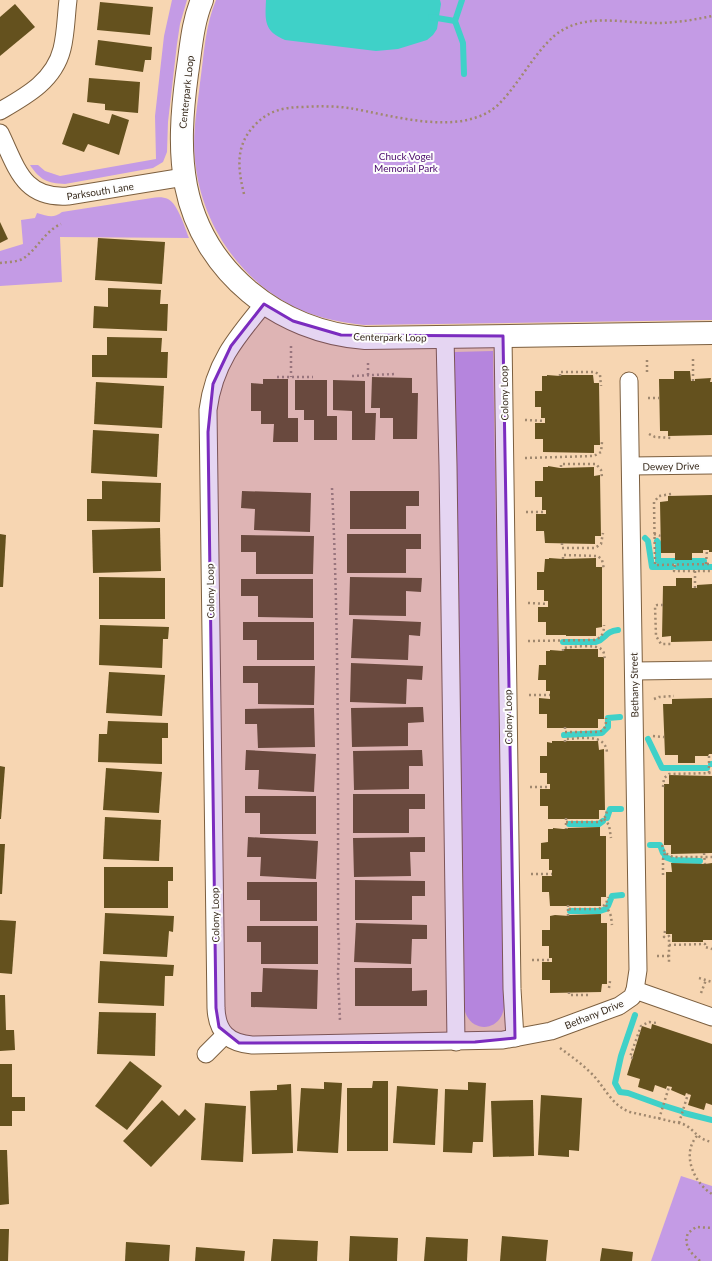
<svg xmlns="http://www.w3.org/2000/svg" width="712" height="1261" font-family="Lato,sans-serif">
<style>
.green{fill:#c49be5}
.water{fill:#3fd1c8}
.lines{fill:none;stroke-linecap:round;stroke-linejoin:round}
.stream{stroke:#3fd1c8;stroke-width:6}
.building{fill:#64511e}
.street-casing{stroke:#7c5f3f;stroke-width:19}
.secondary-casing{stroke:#7c5f3f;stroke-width:24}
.path{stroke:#a0886e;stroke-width:2.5;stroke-dasharray:2 3;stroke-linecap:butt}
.street{stroke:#fff;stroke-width:17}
.secondary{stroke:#fff;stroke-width:22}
.marked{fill:#7b2cbf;fill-opacity:0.2;stroke:#7b2cbf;stroke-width:3;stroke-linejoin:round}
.labels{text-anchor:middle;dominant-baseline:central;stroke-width:4;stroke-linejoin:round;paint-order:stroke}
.street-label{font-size:10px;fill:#382b1d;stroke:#fdfdfd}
.park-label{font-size:10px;fill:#48086a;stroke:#fdfdfd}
</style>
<rect width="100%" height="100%" fill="#f7d6b2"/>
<g class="green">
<path d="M172,0H187L180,24L177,44L168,122L167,152L163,162L153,168L65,184C47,183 40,180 30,165H38L45,171L60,176L156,159L155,116L164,36Z"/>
<path d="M216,0H712V320L364,325C346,323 328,320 311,314C246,290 202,229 195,161C192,135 197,109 200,83C204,55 205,26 216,0Z"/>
<path d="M152,198C157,197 164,197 168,199C178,204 185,228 189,238L60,237L62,282L0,286V251L23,244L21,220L35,218L37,213C48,216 53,219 62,212Z"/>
<path d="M493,351L504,1007C501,1033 468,1034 464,1007L454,352Z"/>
<path d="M681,1176L712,1186V1261H651Z"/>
</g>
<path class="water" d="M266,0H440L441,4L437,29L433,35L427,40L398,49L376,51L285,40C264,31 265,21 266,0Z"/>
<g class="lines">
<g class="stream">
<path d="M462,0L455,21L463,43L464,74"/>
<path d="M431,17L455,21"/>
<path d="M645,538L648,541L652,567H672"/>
<path d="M657,541L658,542V561H704"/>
<path d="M677,567H712"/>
<path d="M563,642H596C606,639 605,631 618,630"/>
<path d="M564,735L602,733L608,727V718L620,717"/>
<path d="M648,739L662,768H707"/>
<path d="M711,764H712"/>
<path d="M607,818L610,809H621"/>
<path d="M569,824H599L603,821"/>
<path d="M650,845H660L663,853"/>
<path d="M665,857L673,860L700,861"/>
<path d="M608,906L612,896L622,895"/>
<path d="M570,911H600L606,909"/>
<path d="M635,1015L621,1056L615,1083L620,1092L628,1093L661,1105"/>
<path d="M665,1106L681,1111"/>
<path d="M684,1113L712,1120"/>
</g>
</g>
<g class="building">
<path d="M100,2L153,7L150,35L97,30Z"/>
<path d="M15,4L35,27L0,56V17Z"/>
<path d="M98,40L152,47L151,60H145L143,72L95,65Z"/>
<path d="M89,78L140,82L138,113L105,110V104L87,102Z"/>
<path d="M73,113L109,124L112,114L129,120L119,155L88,144L84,152L62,144Z"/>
<path d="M0,222L8,239L0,243Z"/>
<path d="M98,238L165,242L162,284L95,280Z"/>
<path d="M108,288L161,290L160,304H168L167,331L93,328L94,306L108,307Z"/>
<path d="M107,337L162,338L161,352H168L167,378L92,377V355H107Z"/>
<path d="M674,371H690L691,381H695V379L711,378L710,382H712V435L668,436V431H660L659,379H674Z"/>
<path d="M547,375L560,376L561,375H593L594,383H599L600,445H594V453L543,452V439H535V423H545V418H541V407H535V391H542V376H547Z"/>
<path d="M372,377L412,378V393H418L417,439H393V418H380V408H371Z"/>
<path d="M263,379H288V418H298V442H273L274,424H261V411H251V383L263,384Z"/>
<path d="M295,380H327V416H337V440H314V420H304V410H295Z"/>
<path d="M333,380L365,381V413H376L375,440H352V411L333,410Z"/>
<path d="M96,382L164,386L162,428L94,424Z"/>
<path d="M93,430L159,434L157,477L91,473Z"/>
<path d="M548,466L560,468L594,467V476L600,475L601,536H595V544L545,543L544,531H536V514H546V510H542V497H535V481H543V467H548Z"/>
<path d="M102,481L161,483L160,522L87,521V499H102Z"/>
<path d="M242,491L311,493L310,532L254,530L255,509L241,508Z"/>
<path d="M350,491H419V506H406V529H350Z"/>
<path d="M712,495V552H709V550H703V553H692V560H675V553H661L660,502L668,501V496Z"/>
<path d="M160,528L161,571L93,573L92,530Z"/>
<path d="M0,534L6,535L3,587H0Z"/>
<path d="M347,534H421V549H406V573H347Z"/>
<path d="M241,535L314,536L313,574H256V552H241Z"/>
<path d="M549,558L563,559L596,558V567H602V627L596,628V636H566V635H546V622H538V607H548V601H544V590H537V572H544L545,559H549Z"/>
<path d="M99,577L165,578V619H99Z"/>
<path d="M350,577L422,578L421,592L406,591V616L349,615Z"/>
<path d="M676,578H692V588H697V585L712,584V641L671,642V636L662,637L663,586H676Z"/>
<path d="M241,579H313V618L258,617V596H241Z"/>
<path d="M353,619L421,622L420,636L409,635L408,660L351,658Z"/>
<path d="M243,622H314V660H257V640H243Z"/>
<path d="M100,625L169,627L168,639H163L162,668L99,665Z"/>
<path d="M564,649H598V657H604V719H598V728H547V714H539V698L550,699V691H546V680H538L539,665H546V651H550V650L563,651Z"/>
<path d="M351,663L423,666L422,680L407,679L406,704L350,702Z"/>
<path d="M243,666H315L314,705L258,704V683H243Z"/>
<path d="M109,672L165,675L162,716L106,713Z"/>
<path d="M712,698V754H709L708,756H695V763H678V755H665L663,704H672V699Z"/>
<path d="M423,707L424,722L408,723V746L352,747L351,708Z"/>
<path d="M314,708L315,747L258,748L257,724H245V709Z"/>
<path d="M108,721L168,723V738H162V764L98,762L99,734H107Z"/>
<path d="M552,741H598L599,750L604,749L605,810H599V819H548V806H540V789H550V784H547V773H540V756H547V742L552,743Z"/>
<path d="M246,750L316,754L314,792L258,789L259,770H245Z"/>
<path d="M422,750L423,766H409V789L354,790L353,751Z"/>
<path d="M0,766L5,767L1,819H0Z"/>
<path d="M106,768L162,772L159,813L103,810Z"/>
<path d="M669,775L712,776V853L671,854V845H664V784H669Z"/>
<path d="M353,794H425V809H409V833H353Z"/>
<path d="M245,796H316V834H260V813H245Z"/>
<path d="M105,817L161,820L159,861L103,859Z"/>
<path d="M600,827V836H606V897H601V906H550L549,892H542V876H552V870H549V859H541V843L548,842V829H553V828L563,829H568L567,828Z"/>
<path d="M248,837L318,841L316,879L260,876L261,857H247Z"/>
<path d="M425,837V852H410L411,876L354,877L353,838Z"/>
<path d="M0,844H5L2,894H0Z"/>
<path d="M671,863L705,864L712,863V940H703V942H672V934H666V872H672Z"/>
<path d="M104,867H173V881H168V908H104Z"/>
<path d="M355,880L425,881V896H412V920H355Z"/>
<path d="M247,882H317V921H260V900H247Z"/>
<path d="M105,913L174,916L173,932L169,931L167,957L103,954Z"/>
<path d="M601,914V923H607V984H602L601,992L550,993V980H542V962H552V958H549V946H542V930H550V916L555,915L569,916V915Z"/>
<path d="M0,920L16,921L12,974L0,973Z"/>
<path d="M356,923L427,925V939H412L411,964L354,962Z"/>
<path d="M247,926H318V964H261V942H247Z"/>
<path d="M100,961L174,965L173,976H165L164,1006L98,1003Z"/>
<path d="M263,968L318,970L317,1009L251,1007V992H262Z"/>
<path d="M355,968H412V991L427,990V1006H355Z"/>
<path d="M0,995H5L6,1030H14L15,1050L0,1051Z"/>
<path d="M99,1012L156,1013L155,1056L97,1054Z"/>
<path d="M652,1024L712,1044V1105L706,1103L704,1110L688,1105L691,1095L686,1093L685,1096L671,1090L672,1087L667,1086L666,1089L655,1085L653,1092L638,1087L640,1079L627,1075L642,1026L651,1029Z"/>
<path d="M130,1061L162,1086L127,1130L95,1106Z"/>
<path d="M0,1064H12V1097H25V1111H12V1126H0Z"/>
<path d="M373,1081H388V1151H347V1088H372Z"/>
<path d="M324,1082L342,1083L338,1153L297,1151L301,1088L324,1089Z"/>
<path d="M468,1082L486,1083L483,1142H473L472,1153L443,1152L445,1089L468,1090Z"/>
<path d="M291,1084L293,1153L252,1154L250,1091L277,1090V1085Z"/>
<path d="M397,1086L438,1089L435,1145L393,1143Z"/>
<path d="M541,1095L582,1098L579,1151L569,1150V1157L538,1155Z"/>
<path d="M162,1100L179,1116L185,1109L196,1119L151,1167L123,1141Z"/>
<path d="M533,1100L534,1156L493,1157L491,1101Z"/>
<path d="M205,1103L246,1106L243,1162L201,1160Z"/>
<path d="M0,1150H7L9,1204L0,1205Z"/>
<path d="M0,1229H9L8,1261H0Z"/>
<path d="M350,1236L398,1238L397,1261H349Z"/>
<path d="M502,1236L548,1240L546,1261H500Z"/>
<path d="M426,1237L468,1239L467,1261H424Z"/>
<path d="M273,1239L318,1241L317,1261H271Z"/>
<path d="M126,1242L170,1245L169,1261H125Z"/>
<path d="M196,1247L245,1251L244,1261H195Z"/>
<path d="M602,1248L633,1252L632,1261H600Z"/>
</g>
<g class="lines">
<defs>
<g id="street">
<path d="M0,111C26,96 54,81 62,49C66,33 66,16 68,0"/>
<path d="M0,133C17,168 23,199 68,196L184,177"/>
<path d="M264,304C235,339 214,364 208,410L216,1008C217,1032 228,1043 252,1045L503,1040L551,1031L619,1006L632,997L635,990L712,1017"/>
<path d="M503,336L512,989L515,1038"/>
<path d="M445,337L448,466L456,1042"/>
<path d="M629,381L638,970L635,990"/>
<path d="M631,466L712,465"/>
<path d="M634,671L712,670"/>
<path d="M206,1054L225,1035"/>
</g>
<path id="secondary" d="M202,0C192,24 191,49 187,74C182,111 179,149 186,186C203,272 279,332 365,338L712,333"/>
</defs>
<use href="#street" class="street-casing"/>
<use href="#secondary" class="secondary-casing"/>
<g class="path">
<path d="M244,194C238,169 235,146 254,126C267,111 284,107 303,107C319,106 334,106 349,108C392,115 461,138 498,105C519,84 532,56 554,36C583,12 620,23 655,23C675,23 693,20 712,16"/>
<path d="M0,263C8,262 18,262 24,258C38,248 45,231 61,224"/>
<path d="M291,346V377"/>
<path d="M693,359V381"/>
<path d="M647,360V373"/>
<path d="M368,375V362"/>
<path d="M352,376L395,374"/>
<path d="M560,376V372H595L600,375L601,386"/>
<path d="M277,377H313"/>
<path d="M648,398H659"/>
<path d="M525,420L545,421"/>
<path d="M649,434L655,437L672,438"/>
<path d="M525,458L594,456L601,452L602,442"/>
<path d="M561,467V464H596L601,470L602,477"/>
<path d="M332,488C339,635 338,783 338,930L339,945L338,974L340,1021"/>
<path d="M671,494L659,496L654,502L655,565L712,564"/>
<path d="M526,512H546"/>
<path d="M654,534L661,536"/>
<path d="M562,543V548H595L601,544L603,533"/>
<path d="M563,559V555L598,556L602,560L604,569"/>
<path d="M706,564L707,550"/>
<path d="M675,565L674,571H712"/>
<path d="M695,571V588"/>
<path d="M528,603L548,604"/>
<path d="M663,605H657L655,606L656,636L661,644H673"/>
<path d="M528,641L594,640C602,638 604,633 604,625"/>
<path d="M563,651V648C571,647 596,644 601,649C605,652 604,656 605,661"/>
<path d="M529,695H550"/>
<path d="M654,699L659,697L674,696"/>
<path d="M565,727V732H598C606,730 606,725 606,718"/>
<path d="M653,736L664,737"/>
<path d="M565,742V739C579,739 606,732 607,753"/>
<path d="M709,773V754"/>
<path d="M530,787H550"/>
<path d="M663,787L664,778L669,774L712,773"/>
<path d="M566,818V829"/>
<path d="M604,819L609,825L611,838"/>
<path d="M566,822H600L606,816L607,809"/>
<path d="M662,845L665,853L673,857H712"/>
<path d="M704,853L705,864"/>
<path d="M531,874H552"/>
<path d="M663,875V859L665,853"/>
<path d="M568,905V909H599L606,904L608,897"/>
<path d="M606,905L611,916L612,925"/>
<path d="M568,916V909"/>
<path d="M665,931L664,937L669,936V964"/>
<path d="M669,945L705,944V947L712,949"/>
<path d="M657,956H669"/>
<path d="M532,960H552"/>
<path d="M699,978L712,982"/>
<path d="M609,988L610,981"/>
<path d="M569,992V995H589"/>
<path d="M701,993L706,980"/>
<path d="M560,1048C571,1056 582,1064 592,1074C605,1087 611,1105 630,1112L683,1124C696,1130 696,1139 712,1142"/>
<path d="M633,1058L630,1057L641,1026L649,1022L657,1023"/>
<path d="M659,1119L669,1087"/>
<path d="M679,1123L688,1094"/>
<path d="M697,1136C681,1154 694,1183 712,1194"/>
<path d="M700,1261C691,1253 683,1246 688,1233L696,1227L712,1228"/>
</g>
<use href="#street" class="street"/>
<use href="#secondary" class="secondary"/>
</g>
<path class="marked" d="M264,304L293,321L341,335L503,336L515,1038L475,1042L239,1043L219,1027L216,1008L208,432L213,384L231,346Z"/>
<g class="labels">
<g class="street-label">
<text transform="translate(186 92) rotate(-84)">Centerpark Loop</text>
<text transform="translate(100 191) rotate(-9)">Parksouth Lane</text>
<text transform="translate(390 337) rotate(1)">Centerpark Loop</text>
<text transform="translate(504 393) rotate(-91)">Colony Loop</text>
<text transform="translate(671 466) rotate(-1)">Dewey Drive</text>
<text transform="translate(210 591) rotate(-91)">Colony Loop</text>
<text transform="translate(634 685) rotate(-91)">Bethany Street</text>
<text transform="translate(508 717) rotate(-91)">Colony Loop</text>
<text transform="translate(215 915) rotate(-91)">Colony Loop</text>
<text transform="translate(594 1014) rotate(-22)">Bethany Drive</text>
</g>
<g class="park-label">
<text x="406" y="156">Chuck Vogel<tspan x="406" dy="12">Memorial Park</tspan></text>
</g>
</g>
</svg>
